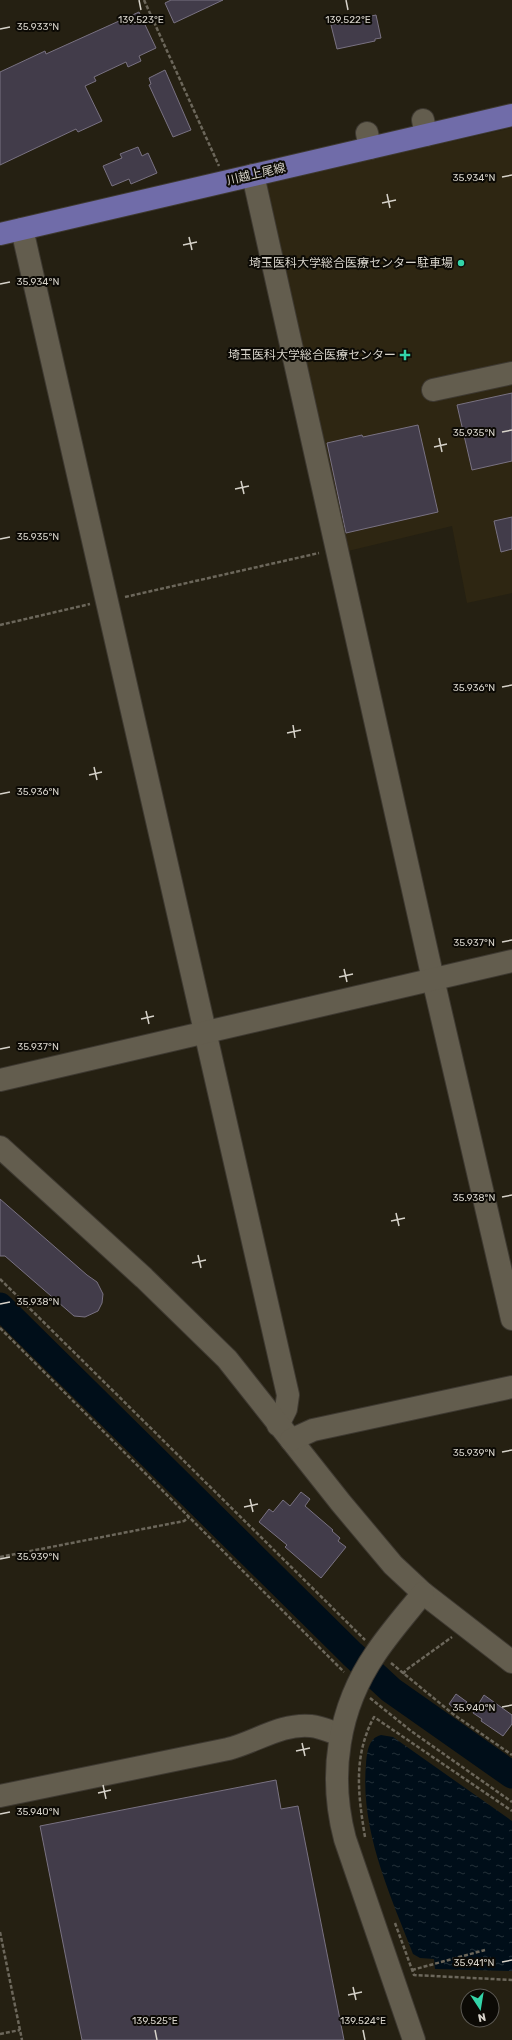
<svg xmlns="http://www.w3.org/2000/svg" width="512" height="2040" font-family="Rubik,'Noto Sans JP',sans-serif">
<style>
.built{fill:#2e2612}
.water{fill:url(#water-ripples)}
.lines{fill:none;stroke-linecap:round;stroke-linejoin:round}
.river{stroke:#000e19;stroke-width:27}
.building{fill:#423c4a;stroke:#797282}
.minor-casing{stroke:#3e3931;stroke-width:24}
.major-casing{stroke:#3e3931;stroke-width:24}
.path{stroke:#6c675b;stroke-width:2.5;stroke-dasharray:4 2;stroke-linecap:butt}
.minor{stroke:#635d4e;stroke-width:22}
.major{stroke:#706ca9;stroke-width:22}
.ticks{fill:none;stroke:#d7d3ca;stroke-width:1.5}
.poi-dot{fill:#33d4a8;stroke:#0c0a05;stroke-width:1.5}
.labels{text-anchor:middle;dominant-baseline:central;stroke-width:4;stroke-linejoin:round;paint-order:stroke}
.street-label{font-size:12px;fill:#d7d3ca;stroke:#0c0a05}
.poi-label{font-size:12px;fill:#d7d3ca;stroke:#0c0a05;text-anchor:end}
.ticks-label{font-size:10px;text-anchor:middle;fill:#d7d3ca;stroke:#0c0a05;stroke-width:4;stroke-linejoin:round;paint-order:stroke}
</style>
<defs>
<pattern id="water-ripples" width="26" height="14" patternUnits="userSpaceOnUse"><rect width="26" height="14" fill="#000e19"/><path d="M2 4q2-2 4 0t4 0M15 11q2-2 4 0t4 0" fill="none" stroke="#243039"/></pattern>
</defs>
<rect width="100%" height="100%" fill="#252012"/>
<path class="built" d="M512,128V593L467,603L452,526L344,552L259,184Z"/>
<path class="water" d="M381,1735L393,1737L512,1821V1971L435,1969L434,1959L420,1958L413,1954C390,1894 360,1831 366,1764C367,1753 368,1738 381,1735Z"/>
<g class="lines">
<path class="river" d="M0,1306L352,1654L391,1690L512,1775"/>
</g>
<g class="building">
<path d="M171,0H223L174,23L165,3Z"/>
<path d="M139,12L156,48L139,56L141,61L128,67L126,62L94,77L96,81L85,86L102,121L78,132L76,129L0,165V72L45,51L46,54Z"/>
<path d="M376,15L381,38L375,39V41L337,49L331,25Z"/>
<path d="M165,70L191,130L173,137L149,85L151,84L149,78Z"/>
<path d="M138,147L142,156L148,153L157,173L131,184L129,179L112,186L103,166L122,158L120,154Z"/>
<path d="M512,393V461L472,470L457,405Z"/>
<path d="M418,425L438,512L346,533L327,443L362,435L363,437Z"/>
<path d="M512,517V549L501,552L494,521Z"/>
<path d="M0,1199L87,1275L97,1282L103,1294L102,1303L98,1311L85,1317L74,1316L5,1256H0Z"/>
<path d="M301,1492L310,1499L305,1506L333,1530L332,1531L340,1538L338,1541L346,1547L321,1578L285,1547L287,1545L259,1522L269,1509L273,1512L283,1500L290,1506Z"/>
<path d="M456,1694L467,1702L459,1712L449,1704Z"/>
<path d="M484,1695L512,1715V1724L503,1736L481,1721L482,1719L473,1713Z"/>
<path d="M276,1780L281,1809L298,1806L344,2040H82L40,1826Z"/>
</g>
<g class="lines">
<defs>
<g id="minor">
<path d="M423,120L426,135"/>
<path d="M367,133L370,148"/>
<path d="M253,175L433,979L512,1319"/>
<path d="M22,229L288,1395L286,1409L278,1425"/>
<path d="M433,390L512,373"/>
<path d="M0,1080L512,961"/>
<path d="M0,1147L144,1278L227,1359L341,1503L393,1565L423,1593L512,1662"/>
<path d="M291,1440L313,1430L512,1387"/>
<path d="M0,1796L228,1749C256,1742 281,1723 311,1726C321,1727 332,1732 341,1735"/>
<path d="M414,2040L345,1839C328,1775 338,1708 376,1653C390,1632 407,1613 423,1593"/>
</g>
<path id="major" d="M0,234L512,115"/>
</defs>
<use href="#minor" class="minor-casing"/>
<use href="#major" class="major-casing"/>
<g class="path">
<path d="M144,0L219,166"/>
<path d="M125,597L319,553"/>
<path d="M0,625L90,604"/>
<path d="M0,1279L365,1640"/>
<path d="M0,1328L344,1672"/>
<path d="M0,1557L184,1521L189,1517"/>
<path d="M391,1663L453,1714L512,1755"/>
<path d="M403,1674L406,1670L452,1637"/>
<path d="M370,1698L411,1731L512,1802"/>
<path d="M365,1837C358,1794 353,1756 374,1717L512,1811"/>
<path d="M395,1923L414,1975L512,1980"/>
<path d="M0,1932L22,2040"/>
<path d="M412,1970L485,1950"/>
<path d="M0,2034L20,2030"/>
</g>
<use href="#minor" class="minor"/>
<use href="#major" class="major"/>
</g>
<path class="ticks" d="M139,0L141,10M346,0L348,10M0,29L10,27M502,177L512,175M387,194L390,208M382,203L396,200M189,237L192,250M183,245L197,242M0,284L10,282M502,432L512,430M439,438L442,452M434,447L447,444M241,481L244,494M235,489L249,486M0,539L10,537M502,687L512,685M293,725L295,738M287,733L301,730M94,767L97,780M89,775L102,772M0,794L10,792M502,942L512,940M344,969L347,982M339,977L353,974M146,1011L149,1024M141,1019L154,1016M0,1049L10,1047M502,1197L512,1195M396,1213L399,1226M391,1221L405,1218M198,1255L201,1268M192,1263L206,1260M0,1304L10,1302M502,1452L512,1450M250,1499L253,1512M244,1507L258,1504M0,1559L10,1557M502,1707L512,1705M302,1743L305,1756M296,1751L310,1748M103,1785L106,1799M98,1793L111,1790M0,1814L10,1812M502,1962L512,1960M353,1987L356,2000M348,1995L362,1992M155,2030L157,2040M363,2030L365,2040"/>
<g class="poi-dot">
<circle cx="461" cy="263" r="4"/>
<path d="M403 349h4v4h4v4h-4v4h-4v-4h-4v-4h4z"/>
</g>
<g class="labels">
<g class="street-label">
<text transform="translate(256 174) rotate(-13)">川越上尾線</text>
</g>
<g class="poi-label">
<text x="453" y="263">埼玉医科大学総合医療センター駐車場</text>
<text x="396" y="355">埼玉医科大学総合医療センター</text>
</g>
</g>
<g class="ticks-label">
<text x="141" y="23">139.523°E</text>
<text x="348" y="23">139.522°E</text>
<text x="38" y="30">35.933°N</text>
<text x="474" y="181">35.934°N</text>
<text x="38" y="285">35.934°N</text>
<text x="474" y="436">35.935°N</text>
<text x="38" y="540">35.935°N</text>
<text x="474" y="691">35.936°N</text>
<text x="38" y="795">35.936°N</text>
<text x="474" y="946">35.937°N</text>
<text x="38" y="1050">35.937°N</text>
<text x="474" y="1201">35.938°N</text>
<text x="38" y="1305">35.938°N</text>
<text x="474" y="1456">35.939°N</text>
<text x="38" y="1560">35.939°N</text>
<text x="474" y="1711">35.940°N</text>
<text x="38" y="1815">35.940°N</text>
<text x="474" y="1966">35.941°N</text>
<text x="155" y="2024">139.525°E</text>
<text x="363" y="2024">139.524°E</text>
</g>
<g transform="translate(480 2008) rotate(168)"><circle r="19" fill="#0c0a05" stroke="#5d5a54"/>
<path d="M0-3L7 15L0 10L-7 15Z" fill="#33d4a8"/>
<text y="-6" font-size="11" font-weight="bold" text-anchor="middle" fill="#d7d3ca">N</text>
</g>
</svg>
